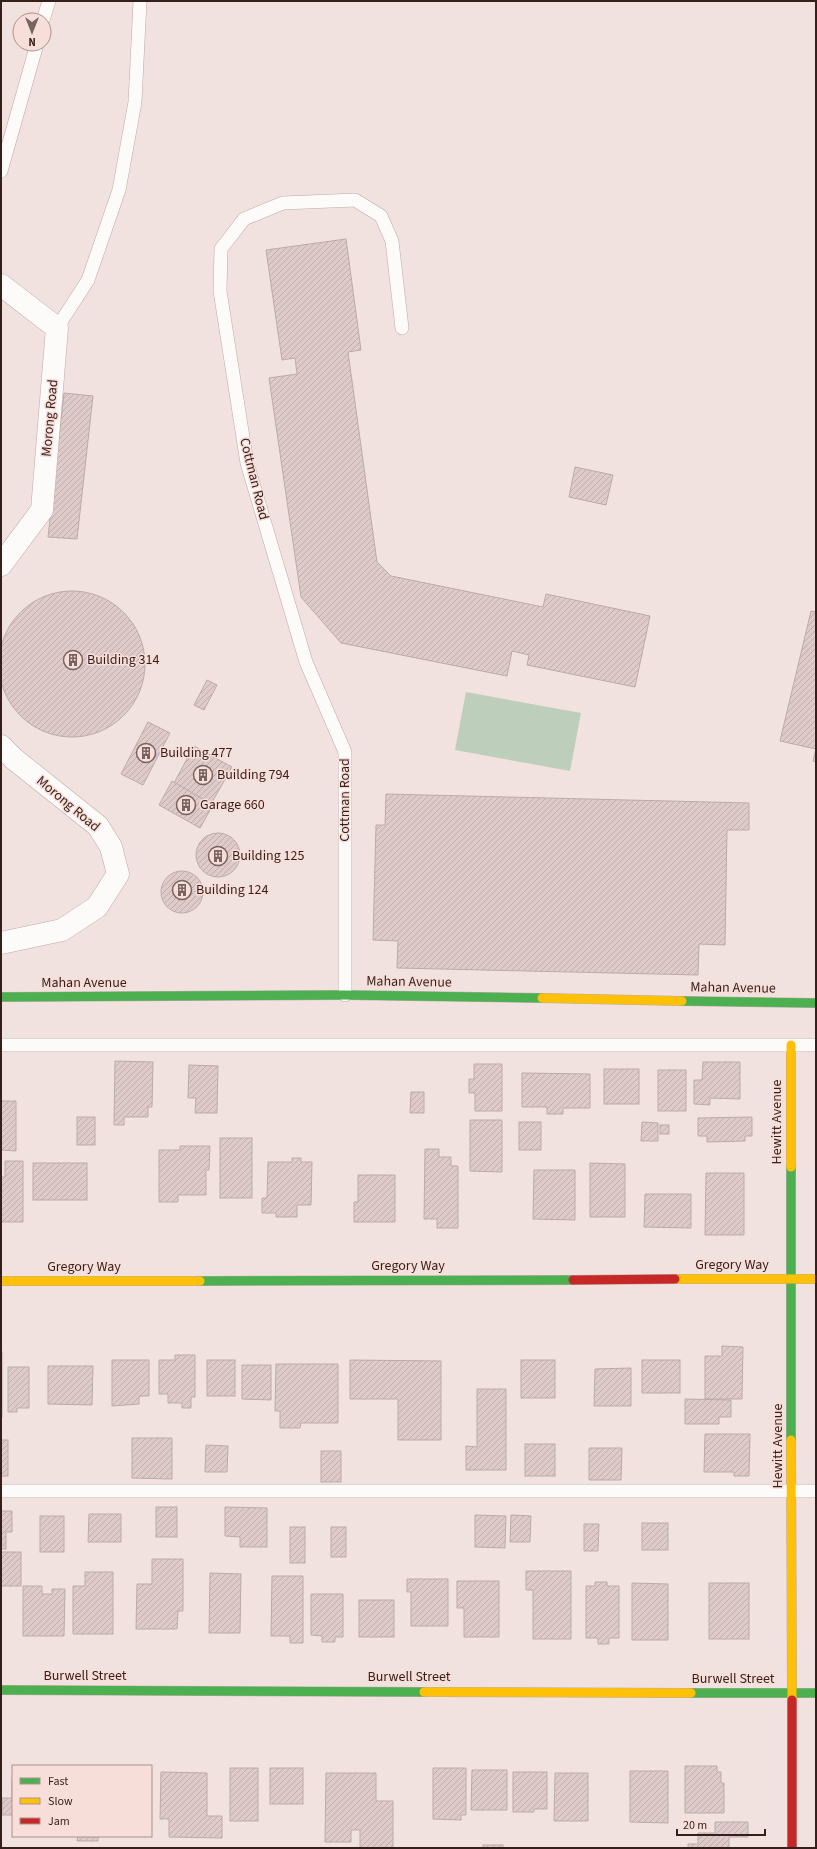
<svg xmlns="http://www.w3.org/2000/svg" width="817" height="1849" font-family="'Source Sans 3',sans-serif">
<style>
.grass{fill:#bdcebb}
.building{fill:url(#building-hatch);stroke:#baa}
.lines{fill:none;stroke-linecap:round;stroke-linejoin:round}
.lane-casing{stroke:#bcaaa7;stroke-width:14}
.street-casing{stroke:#bcaaa7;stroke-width:23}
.fast-casing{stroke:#bcaaa7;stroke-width:10}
.slow-casing{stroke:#bcaaa7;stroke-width:10}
.jam-casing{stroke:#bcaaa7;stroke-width:10}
.lane{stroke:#fdfbfa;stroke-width:13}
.street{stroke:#fdfbfa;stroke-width:22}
.fast{stroke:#4caf50;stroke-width:9}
.slow{stroke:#ffc107;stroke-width:9}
.jam{stroke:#c62828;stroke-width:9}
.labels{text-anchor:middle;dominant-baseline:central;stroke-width:3;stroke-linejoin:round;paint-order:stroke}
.street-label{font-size:14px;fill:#361f1b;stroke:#f8ded8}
.poi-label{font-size:14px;fill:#361f1b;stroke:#f8ded8;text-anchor:start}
</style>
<defs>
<pattern id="building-hatch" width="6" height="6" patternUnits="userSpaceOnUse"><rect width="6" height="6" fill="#dfcaca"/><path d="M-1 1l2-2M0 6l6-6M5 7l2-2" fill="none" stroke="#c0adad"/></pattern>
</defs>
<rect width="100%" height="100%" fill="#f1e2df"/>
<path class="grass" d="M466,692L581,713L570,771L455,750Z"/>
<g class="building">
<path d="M346,239L361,350L348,352L377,562L391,576L543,607L546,594L650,616L635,687L527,665L529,655L512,651L507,676L341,643L301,597L269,378L297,374L295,358L282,360L266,250Z"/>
<path d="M64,393L93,396L77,539L48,537Z"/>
<path d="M575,467L613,475L606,505L569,497Z"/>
<circle cx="72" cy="664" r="73"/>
<path d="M811,611L816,612V762L813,761L816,749L780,741Z"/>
<path d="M207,680L217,685L204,710L194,705Z"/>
<path d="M148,722L170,733L143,785L121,774Z"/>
<path d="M194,746L232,767L211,804L174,783Z"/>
<path d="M172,781L213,805L200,828L159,805Z"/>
<path d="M386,794L749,803V830H727L725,945L699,944L698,975L397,968L398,941L373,940L376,825H385Z"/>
<circle cx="218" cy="855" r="22"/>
<circle cx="182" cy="892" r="21"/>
<path d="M115,1061L153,1062L152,1107H148V1117H124V1125H114Z"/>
<path d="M703,1062H740V1099L710,1098V1105L694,1104V1080H702Z"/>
<path d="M474,1064H502V1111H475V1093H469V1079H474Z"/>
<path d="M189,1065L218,1066L217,1113H195L196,1098H188Z"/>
<rect x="604" y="1069" width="35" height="35"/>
<rect x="658" y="1070" width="28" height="41"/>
<path d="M522,1073L590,1074V1108H563V1114H547V1107H522Z"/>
<path d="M411,1092H424V1113H410Z"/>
<path d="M1,1101H16V1151L1,1150Z"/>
<rect x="77" y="1117" width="18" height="28"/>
<path d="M752,1117V1136H745V1141L707,1142V1136H698V1118Z"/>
<path d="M470,1120H502V1172L470,1171Z"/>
<rect x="519" y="1122" width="22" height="28"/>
<path d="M642,1122L658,1123V1141H641Z"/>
<rect x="660" y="1125" width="9" height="9"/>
<rect x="220" y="1138" width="32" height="60"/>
<path d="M180,1146H210L209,1170H206V1195H178V1202H159V1150H180Z"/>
<path d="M425,1149H439V1157H451V1166H458V1228H437V1219H424Z"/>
<path d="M292,1158H301V1162H312L311,1205H297V1217H276V1213H262V1198H267L268,1162H292Z"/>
<path d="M5,1161H23V1222H1V1177H5Z"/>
<rect x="33" y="1163" width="54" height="37"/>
<path d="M590,1163L625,1164V1217H590Z"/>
<path d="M534,1170H575V1220L533,1219Z"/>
<path d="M706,1173H744V1235H705Z"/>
<path d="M358,1175H395V1222H354V1202H358Z"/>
<path d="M645,1194H691V1228L644,1227Z"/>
<path d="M722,1346L743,1347L742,1399H705V1356H722Z"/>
<rect x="1" y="1352" width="1" height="65"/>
<path d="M175,1355H195V1397H191V1408H182V1403H168V1394H159V1360H175Z"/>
<path d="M112,1360H149V1396H139V1404L112,1406Z"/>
<rect x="207" y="1360" width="28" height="36"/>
<path d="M350,1360L441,1361V1440H398V1399H350Z"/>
<rect x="521" y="1360" width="34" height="38"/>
<rect x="642" y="1360" width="38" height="33"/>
<path d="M276,1364H338V1423H301L300,1428H280V1411H275Z"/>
<path d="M242,1365H271V1400L242,1399Z"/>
<path d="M48,1366H93L92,1405L48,1404Z"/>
<path d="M8,1367H29V1408H17V1412H8Z"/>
<path d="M631,1368V1406H594L595,1369Z"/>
<path d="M477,1389H506V1470H466V1446L477,1447Z"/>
<path d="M685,1399L731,1400V1417H719V1424H685Z"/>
<path d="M705,1434H750L749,1476H734V1472H704Z"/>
<path d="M132,1438H172V1479L132,1478Z"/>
<rect x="1" y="1440" width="7" height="36"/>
<rect x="525" y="1444" width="30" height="32"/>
<path d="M206,1445L228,1446L227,1472H205Z"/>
<path d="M589,1448H622L621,1480H589Z"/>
<rect x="321" y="1451" width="20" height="31"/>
<rect x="156" y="1507" width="21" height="30"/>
<path d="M225,1507L267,1508V1547H240V1537L225,1536Z"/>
<path d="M1,1511H12V1532H6V1549H1Z"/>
<path d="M89,1514H121V1542H88Z"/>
<path d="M475,1515L506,1516L505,1548L475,1547Z"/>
<path d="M511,1515L531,1516L530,1542H510Z"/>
<rect x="40" y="1516" width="24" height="36"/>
<rect x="642" y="1523" width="26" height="27"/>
<path d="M584,1524H599L598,1551H584Z"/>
<rect x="290" y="1527" width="15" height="36"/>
<rect x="331" y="1527" width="15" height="30"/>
<rect x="1" y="1552" width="20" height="34"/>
<path d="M152,1559H183V1611H178L177,1629H136L137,1584H152Z"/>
<path d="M526,1571H571V1639H533V1590H526Z"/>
<path d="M85,1572H113V1634H73V1586H85Z"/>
<path d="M210,1573L241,1574L240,1633H209Z"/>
<path d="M272,1576H303V1643H290V1636H271Z"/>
<path d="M407,1579H448V1626H411V1592H407Z"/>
<path d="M457,1581H499V1637H464V1608H457Z"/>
<path d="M595,1582H607V1586H619V1638H609V1644H598V1638H586V1586H595Z"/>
<path d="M632,1583L668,1584V1640H632Z"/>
<rect x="709" y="1583" width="40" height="56"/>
<path d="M23,1586H42V1594H52V1589H65L64,1636H23Z"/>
<path d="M311,1594H343V1637H335V1642H322V1636L311,1635Z"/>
<rect x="359" y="1600" width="35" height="37"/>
<path d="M685,1766H717V1772H721V1783H724V1813H685Z"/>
<rect x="230" y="1768" width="28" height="53"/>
<rect x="270" y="1768" width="33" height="36"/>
<path d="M433,1768H466V1815H461V1820L433,1819Z"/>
<path d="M472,1770H507V1810H471Z"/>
<path d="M630,1771H668V1823L630,1822Z"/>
<path d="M161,1772L207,1773V1816H222V1838L169,1837V1819H160Z"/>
<path d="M513,1772H547V1809H534V1812H513Z"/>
<path d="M326,1773H376V1801H393V1848H360V1830H351V1842H325Z"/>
<path d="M555,1773H588V1821H554Z"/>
<path d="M12,1779H13V1818L12,1815H2V1798H12Z"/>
<path d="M715,1822H748V1837H729V1848H751H688V1844H698V1833H715Z"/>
<path d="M78,1836H98V1841H77Z"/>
<rect x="483" y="1845" width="20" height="3"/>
</g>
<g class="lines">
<defs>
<g id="lane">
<path d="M43,20L49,1"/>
<path d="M1,171L37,44"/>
<path d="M57,328L88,280L119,190L135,102L140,1"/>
<path d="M345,995V752L306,662L247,463L220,291L221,249L244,219L283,203L355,200L381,216L392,241L402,328"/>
<path d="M1,1045H816"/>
<path d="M1,1491H816"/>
</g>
<g id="street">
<path d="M1,285L57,328L42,510L1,565"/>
<path d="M1,746L14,759L98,826L111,847L118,874L97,907L62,930L1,943"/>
</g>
<g id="fast">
<path d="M1,997L345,995L542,998"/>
<path d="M682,1001L816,1003"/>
<path d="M791,1167V1440"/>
<path d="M200,1281L573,1280"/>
<path d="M1,1690L424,1692"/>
<path d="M691,1693H816"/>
</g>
<g id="slow">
<path d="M542,998L682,1001"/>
<path d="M791,1045V1167"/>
<path d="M675,1279H816"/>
<path d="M1,1281H200"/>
<path d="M791,1440L792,1700"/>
<path d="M424,1692L691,1693"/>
</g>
<g id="jam">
<path d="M573,1280L675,1279"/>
<path d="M792,1700V1848"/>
</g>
</defs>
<use href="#lane" class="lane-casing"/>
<use href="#street" class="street-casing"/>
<use href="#fast" class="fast-casing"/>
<use href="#slow" class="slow-casing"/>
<use href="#jam" class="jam-casing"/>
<use href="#lane" class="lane"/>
<use href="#street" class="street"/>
<use href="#fast" class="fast"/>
<use href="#slow" class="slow"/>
<use href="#jam" class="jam"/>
</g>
<defs>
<symbol id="building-ring" viewBox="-11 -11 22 22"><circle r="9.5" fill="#f8ded8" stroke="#776360" stroke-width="1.5"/><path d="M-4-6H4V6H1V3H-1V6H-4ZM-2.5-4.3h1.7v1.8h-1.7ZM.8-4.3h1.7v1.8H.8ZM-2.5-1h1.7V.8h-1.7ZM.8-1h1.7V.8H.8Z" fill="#776360"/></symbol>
</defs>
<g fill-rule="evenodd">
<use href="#building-ring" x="62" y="649" width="22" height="22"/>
<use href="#building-ring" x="135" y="742" width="22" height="22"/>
<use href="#building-ring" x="192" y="764" width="22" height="22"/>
<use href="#building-ring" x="175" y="794" width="22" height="22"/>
<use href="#building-ring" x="207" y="845" width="22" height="22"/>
<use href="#building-ring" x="171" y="879" width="22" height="22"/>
</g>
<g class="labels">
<g class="street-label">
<text transform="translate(50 418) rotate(-85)">Morong Road</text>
<text transform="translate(254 479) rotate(76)">Cottman Road</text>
<text transform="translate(345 800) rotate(-90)">Cottman Road</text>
<text transform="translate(68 804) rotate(40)">Morong Road</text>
<text transform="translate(409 982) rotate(1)">Mahan Avenue</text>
<text x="84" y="983">Mahan Avenue</text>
<text transform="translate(733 988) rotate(1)">Mahan Avenue</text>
<text transform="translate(777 1122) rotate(-90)">Hewitt Avenue</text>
<text x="732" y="1265">Gregory Way</text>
<text x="408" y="1266">Gregory Way</text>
<text x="84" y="1267">Gregory Way</text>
<text transform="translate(778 1446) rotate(-90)">Hewitt Avenue</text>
<text x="85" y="1676">Burwell Street</text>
<text x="409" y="1677">Burwell Street</text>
<text x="733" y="1679">Burwell Street</text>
</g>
<g class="poi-label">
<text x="87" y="660">Building 314</text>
<text x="160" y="753">Building 477</text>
<text x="217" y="775">Building 794</text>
<text x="200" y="805">Garage 660</text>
<text x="232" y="856">Building 125</text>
<text x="196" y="890">Building 124</text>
</g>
</g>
<rect width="817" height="1849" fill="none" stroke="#361f1b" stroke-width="4"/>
<rect x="12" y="1765" width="140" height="72" fill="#f8ded8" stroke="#aa928c"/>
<rect x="20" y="1778" width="20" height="6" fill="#4caf50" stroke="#aa928c"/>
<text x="48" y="1785" font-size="12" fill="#361f1b">Fast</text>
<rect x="20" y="1798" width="20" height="6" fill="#ffc107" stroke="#aa928c"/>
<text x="48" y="1805" font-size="12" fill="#361f1b">Slow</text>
<rect x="20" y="1818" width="20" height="6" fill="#c62828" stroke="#aa928c"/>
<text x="48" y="1825" font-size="12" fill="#361f1b">Jam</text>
<g transform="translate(32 32) rotate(180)"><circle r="19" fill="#f8ded8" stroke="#aa928c"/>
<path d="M0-3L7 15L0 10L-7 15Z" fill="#776360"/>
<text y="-6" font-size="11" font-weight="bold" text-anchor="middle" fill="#361f1b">N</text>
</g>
<path d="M677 1829v6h88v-6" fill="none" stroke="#361f1b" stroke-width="2"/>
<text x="683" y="1829" font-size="12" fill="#361f1b" stroke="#f8ded8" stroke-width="3" paint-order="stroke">20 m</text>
</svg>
